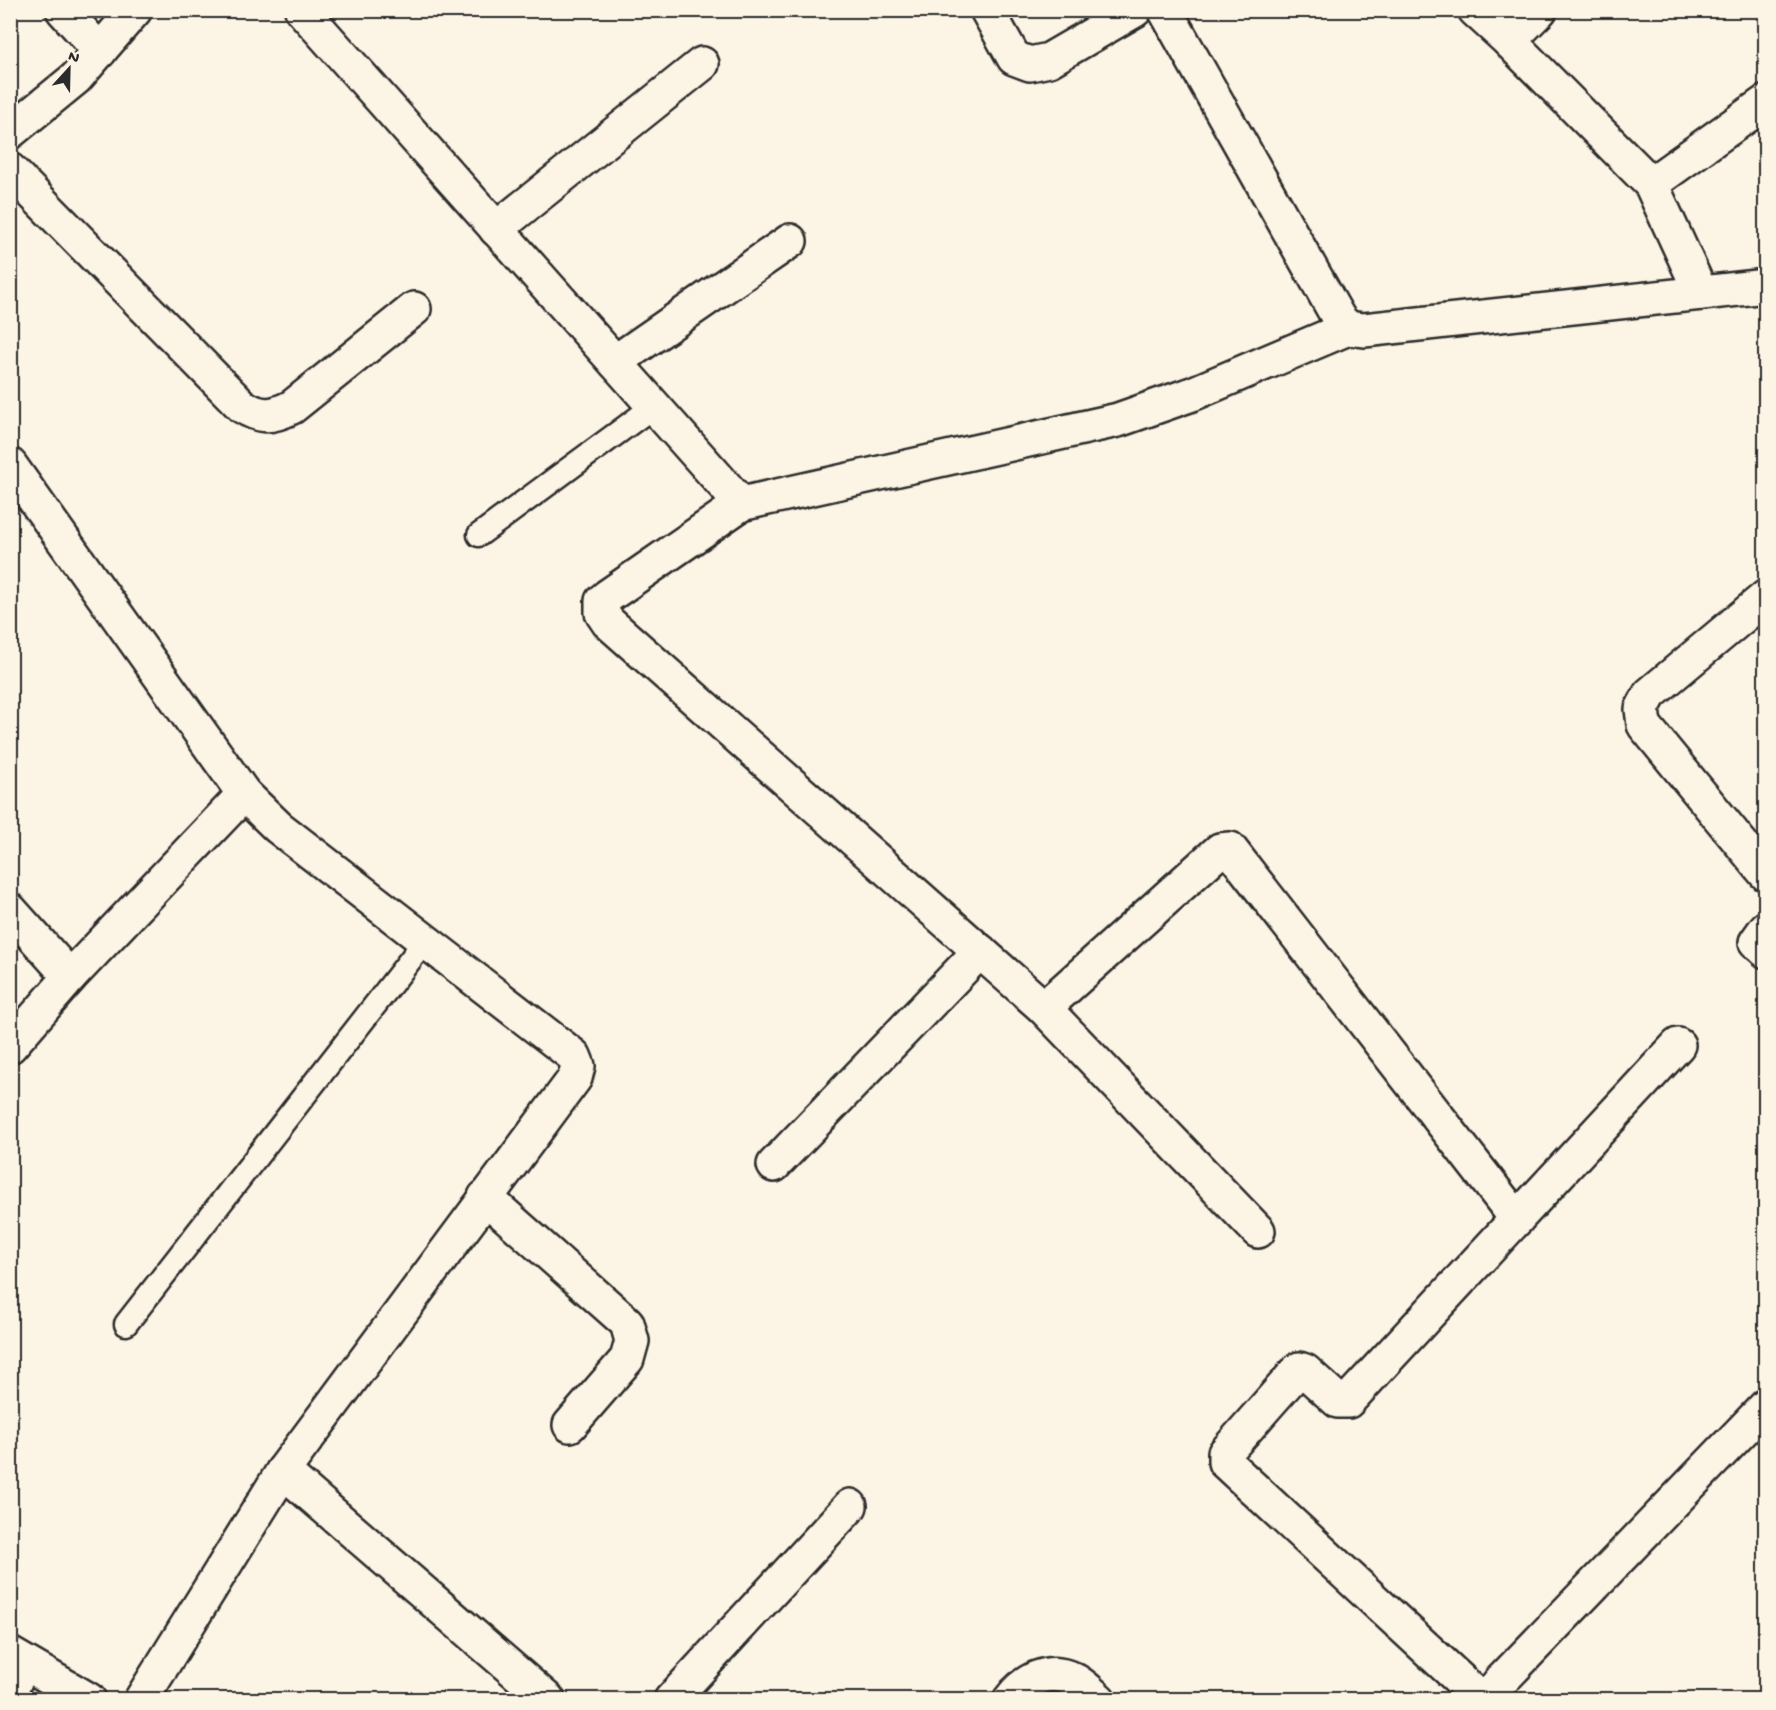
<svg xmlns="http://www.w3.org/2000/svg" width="1776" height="1710" font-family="'Gochi Hand',sans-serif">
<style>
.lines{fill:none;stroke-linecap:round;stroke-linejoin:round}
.lane-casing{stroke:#2b2b2b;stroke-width:27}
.street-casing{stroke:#2b2b2b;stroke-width:38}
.lane{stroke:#fcf5e5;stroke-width:22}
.street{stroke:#fcf5e5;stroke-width:33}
</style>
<rect width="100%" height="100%" fill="#fcf5e5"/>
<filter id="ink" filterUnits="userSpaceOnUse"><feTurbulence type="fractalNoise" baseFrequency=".0167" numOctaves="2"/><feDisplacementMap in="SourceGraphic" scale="12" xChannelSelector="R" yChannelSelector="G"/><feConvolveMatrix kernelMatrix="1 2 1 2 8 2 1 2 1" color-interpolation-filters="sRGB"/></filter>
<g filter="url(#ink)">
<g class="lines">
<defs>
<g id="lane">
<path d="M479,535L654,406"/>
<path d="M126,1324L425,941"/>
</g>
<g id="street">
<path d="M63,10L100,51"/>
<path d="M302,10L741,504L1118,420L1192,394L1348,328L1364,330L1766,286"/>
<path d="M987,10L1014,58L1030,64L1049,60L1135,10"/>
<path d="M1165,10L1339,319L1348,328"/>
<path d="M1475,10L1509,41"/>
<path d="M1540,10L1509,41L1651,184L1701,293"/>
<path d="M10,132L76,78L135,10"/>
<path d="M10,170L242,406C261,418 272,417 292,407L414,309"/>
<path d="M1651,184L1766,102"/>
<path d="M496,229L702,64"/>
<path d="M615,362L790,241"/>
<path d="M10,465L244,794L278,827L574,1056L578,1066L575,1078L283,1471L141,1700"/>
<path d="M741,504L608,596L602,601V613L608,622L1044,1008L1258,1231"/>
<path d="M1766,597L1650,694L1642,709L1644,725L1766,874"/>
<path d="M10,910L70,977L10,1046"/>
<path d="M1766,928L1756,942L1766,951"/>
<path d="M70,977L244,794"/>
<path d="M1044,1008L1220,850L1230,849L1517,1219"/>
<path d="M774,1165L980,951"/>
<path d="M485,1197L627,1323L632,1341L627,1359L570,1425"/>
<path d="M283,1471L548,1700"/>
<path d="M10,1654L89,1700"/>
<path d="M10,1692L23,1663"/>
<path d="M671,1700L850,1506"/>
<path d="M1010,1700C1024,1681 1048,1667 1072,1679C1082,1683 1091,1693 1099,1700"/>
<path d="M1482,1700L1225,1462V1453L1299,1369L1305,1371L1338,1401H1348L1678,1045"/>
<path d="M1488,1700L1499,1683L1766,1406"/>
</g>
</defs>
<use href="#lane" class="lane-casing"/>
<use href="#street" class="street-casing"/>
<use href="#lane" class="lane"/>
<use href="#street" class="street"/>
</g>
</g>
<rect width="1776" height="1710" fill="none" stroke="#fcf5e5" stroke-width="36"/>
<rect x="18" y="18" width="1740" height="1674" fill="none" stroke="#2b2b2b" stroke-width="2" filter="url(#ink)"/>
<g transform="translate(69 69) rotate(22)" stroke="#fcf5e5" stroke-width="4.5" paint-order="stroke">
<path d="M0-4.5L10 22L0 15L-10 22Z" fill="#2b2b2b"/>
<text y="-9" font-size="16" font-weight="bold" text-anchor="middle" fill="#2b2b2b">N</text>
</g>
</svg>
